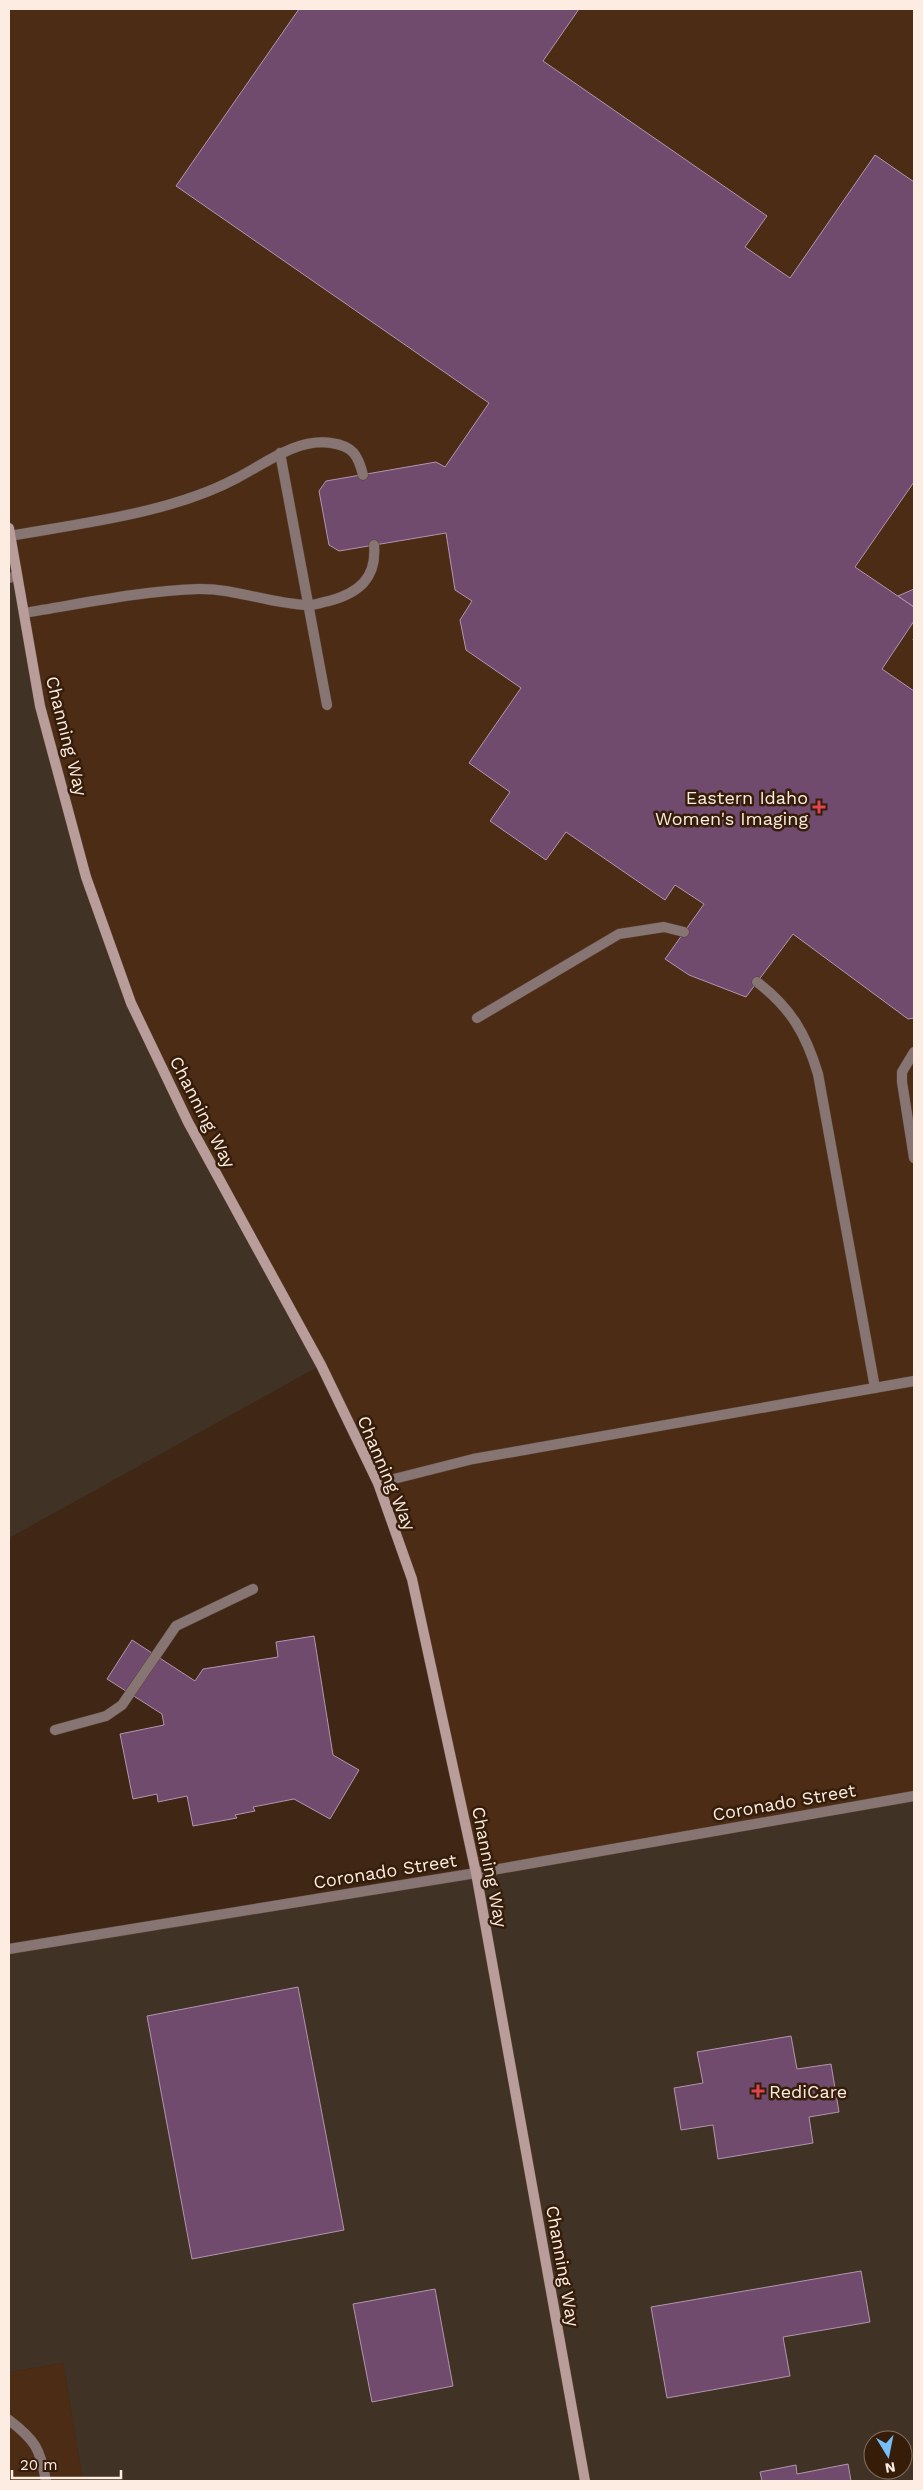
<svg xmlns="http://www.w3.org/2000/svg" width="923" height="2490" font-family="'Work Sans',sans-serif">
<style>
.commercial{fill:#403225;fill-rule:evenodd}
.built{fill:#4c2c15}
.building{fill:#704b6d;stroke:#b295ae}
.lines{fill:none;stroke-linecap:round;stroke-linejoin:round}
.lane-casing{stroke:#5a4231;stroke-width:11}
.street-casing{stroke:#5a4231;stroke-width:11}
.secondary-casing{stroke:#5a4231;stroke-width:11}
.path{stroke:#877061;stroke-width:3;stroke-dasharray:1 4;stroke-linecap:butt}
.lane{stroke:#867573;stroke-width:10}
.street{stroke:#867573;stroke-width:10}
.secondary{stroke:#b99d9a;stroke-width:10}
.health-dot{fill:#e0444e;stroke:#351d0a;stroke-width:2}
.labels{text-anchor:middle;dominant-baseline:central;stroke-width:5;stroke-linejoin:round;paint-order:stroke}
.street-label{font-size:18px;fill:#fdece1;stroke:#351d0a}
.poi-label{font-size:18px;fill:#fdece1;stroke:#351d0a;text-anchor:end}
</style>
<rect width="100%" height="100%" fill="#402614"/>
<g class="commercial">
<path d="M9,528L321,1365L9,1538Z"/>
<path d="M914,1796V2481H83L63,2363L9,2372V1949ZM873,2440H903V2470H873Z"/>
</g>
<g class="built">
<path d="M9,9H914V1796L476,1873L412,1579L378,1483L131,1003L86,877L40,706L9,528Z"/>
<path d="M63,2363L83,2481H9V2372Z"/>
</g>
<g class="building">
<path d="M299,9H579L543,61L767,216L745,247L790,278L875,155L914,182V482L855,567L914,607V621L882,669L914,691V1018L908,1019L793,934L746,997L689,975L665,959L704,904L675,885L665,900L566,832L546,860L490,821L510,792L469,763L521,688L466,650L460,620L472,601L455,590L446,533L339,551L329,545L319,491L326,481L436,462L445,467L489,403L176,186Z"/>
<path d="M914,589V607L898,596Z"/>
<path d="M314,1636L333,1755L359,1770L330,1819L294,1799L253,1807L255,1811L235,1815L237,1818L193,1826L187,1796L158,1802L157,1794L133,1799L120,1734L164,1725L162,1714L107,1679L132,1640L195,1681L203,1669L278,1657L276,1642Z"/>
<path d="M298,1987L344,2230L192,2259L147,2016Z"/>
<path d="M791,2036L797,2069L831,2064L839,2112L809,2117L813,2143L718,2159L713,2125L681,2130L674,2088L703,2083L697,2052Z"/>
<path d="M861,2271L870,2322L783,2337L790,2376L667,2398L651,2307Z"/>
<path d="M435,2289L453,2386L372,2402L353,2304Z"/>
<path d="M848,2464L851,2481H762L760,2472L796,2465L797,2474Z"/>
</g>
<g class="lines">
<defs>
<g id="lane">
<path d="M280,453L327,705"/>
<path d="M10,536C82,523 172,513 237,478C266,463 297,438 331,443C353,446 358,455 363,475"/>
<path d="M24,613C81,604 140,591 198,589C235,588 270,604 307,605C314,606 322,602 329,601C359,593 377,578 374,545"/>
<path d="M757,982C791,1008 806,1034 818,1074L875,1388"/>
<path d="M477,1018L619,934L664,927L684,932"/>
<path d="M914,1052L902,1072V1082L914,1158"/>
<path d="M378,1483L473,1459L914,1381"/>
<path d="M55,1730L106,1716L122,1705L176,1626L253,1589"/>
<path d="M9,2420C35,2440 40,2448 46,2481"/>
</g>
<g id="street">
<path d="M9,578L17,576"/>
<path d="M9,1949L476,1873L914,1796"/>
</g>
<path id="secondary" d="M9,528L40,706L86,877L131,1003L188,1122L321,1365L378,1483L412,1579L476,1873L585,2481"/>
</defs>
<use href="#lane" class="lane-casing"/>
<use href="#street" class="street-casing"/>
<use href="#secondary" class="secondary-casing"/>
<path class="path" d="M914,639V643"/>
<use href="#lane" class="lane"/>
<use href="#street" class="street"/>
<use href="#secondary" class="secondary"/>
</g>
<g class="health-dot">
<path d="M816.5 799.5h5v5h5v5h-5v5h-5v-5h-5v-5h5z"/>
<path d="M755.5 2083.5h5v5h5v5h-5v5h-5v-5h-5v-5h5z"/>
</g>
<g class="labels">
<g class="street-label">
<text transform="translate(67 736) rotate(76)">Channing Way</text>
<text transform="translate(203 1112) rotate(63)">Channing Way</text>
<text transform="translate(387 1473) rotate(67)">Channing Way</text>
<text transform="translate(784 1802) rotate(-10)">Coronado Street</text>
<text transform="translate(490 1867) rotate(79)">Channing Way</text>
<text transform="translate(385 1871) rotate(-9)">Coronado Street</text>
<text transform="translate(563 2266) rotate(80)">Channing Way</text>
</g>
<g class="poi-label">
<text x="808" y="797">Eastern Idaho<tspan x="808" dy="21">Women's Imaging</tspan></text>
<text x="769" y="2091" text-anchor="start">RediCare</text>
</g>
</g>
<rect width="923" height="2490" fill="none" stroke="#fdece1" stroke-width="20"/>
<g transform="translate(888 2455) rotate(170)"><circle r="24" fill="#351d0a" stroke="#857060"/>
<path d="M0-4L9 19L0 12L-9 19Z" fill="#77c0f7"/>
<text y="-8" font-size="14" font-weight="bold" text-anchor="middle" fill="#fdece1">N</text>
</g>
<path d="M12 2470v8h109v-8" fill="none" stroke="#fdece1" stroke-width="2.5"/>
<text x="20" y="2470" font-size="15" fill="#fdece1" stroke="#351d0a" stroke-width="4" paint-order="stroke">20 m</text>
</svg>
